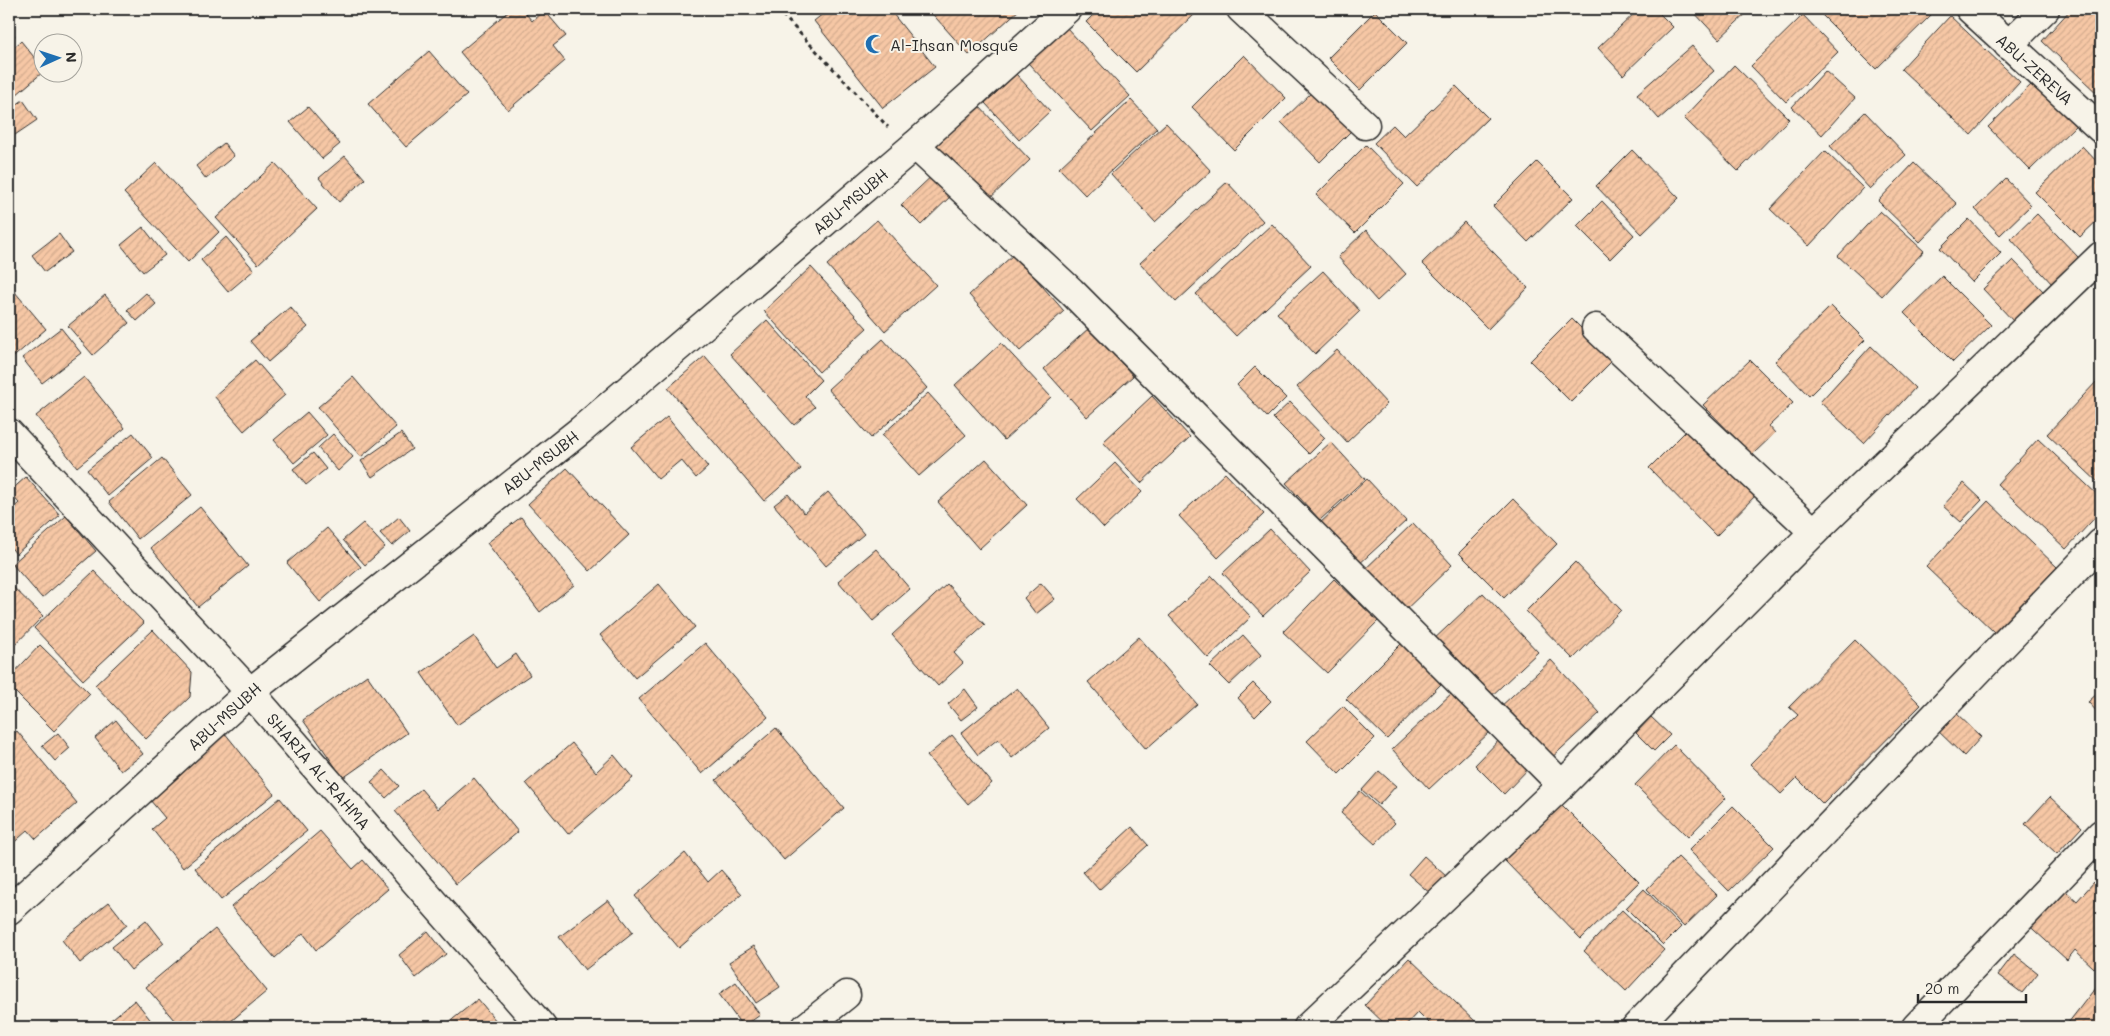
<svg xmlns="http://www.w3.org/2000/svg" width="2110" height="1036" font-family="Mali,sans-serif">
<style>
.building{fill:url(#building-hatch);stroke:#2b2b2b}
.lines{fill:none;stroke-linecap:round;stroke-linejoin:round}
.minor-casing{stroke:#2b2b2b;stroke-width:31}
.path{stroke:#2b2b2b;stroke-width:3;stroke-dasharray:4 4;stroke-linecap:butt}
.minor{stroke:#f7f3e8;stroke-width:28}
.labels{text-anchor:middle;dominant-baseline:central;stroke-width:4;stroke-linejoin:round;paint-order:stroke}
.poi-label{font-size:16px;fill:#2b2b2b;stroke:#f7f3e8;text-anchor:start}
.street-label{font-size:16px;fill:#2b2b2b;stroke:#f7f3e8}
</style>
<defs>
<pattern id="building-hatch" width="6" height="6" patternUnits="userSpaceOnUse" patternTransform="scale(1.25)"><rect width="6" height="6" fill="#f6c7a5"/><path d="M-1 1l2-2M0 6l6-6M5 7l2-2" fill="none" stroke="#d3ab8e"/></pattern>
</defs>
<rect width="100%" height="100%" fill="#f7f3e8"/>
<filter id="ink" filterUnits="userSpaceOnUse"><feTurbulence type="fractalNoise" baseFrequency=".02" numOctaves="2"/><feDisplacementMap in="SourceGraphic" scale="10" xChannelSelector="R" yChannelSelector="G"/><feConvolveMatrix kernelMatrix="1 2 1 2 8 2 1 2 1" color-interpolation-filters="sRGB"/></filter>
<g filter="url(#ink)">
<g class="building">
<path d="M511,9H522L532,21L544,10L566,36L553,46L565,61L508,110L460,52Z"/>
<path d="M829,9H889L935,67L883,108L814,21Z"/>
<path d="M928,9H1020L969,55Z"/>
<path d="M1099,9H1200L1136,72L1086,22Z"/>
<path d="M1639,9H1655L1673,27L1623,75L1598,48Z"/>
<path d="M1691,9H1751L1719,39Z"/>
<path d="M1816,9H1925L1931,15L1876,69Z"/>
<path d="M2071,9H2092L2101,18V97L2042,41Z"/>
<path d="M1375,11L1407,43L1360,90L1328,58Z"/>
<path d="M1803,15L1838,52L1786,102L1751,66Z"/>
<path d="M1950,16L2020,82L1971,135L1901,69Z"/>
<path d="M1066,27L1130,96L1092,131L1028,63Z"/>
<path d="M9,28L15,36L9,41Z"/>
<path d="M21,41L42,67L43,72L9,101V52Z"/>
<path d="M1692,46L1714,71L1659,119L1637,94Z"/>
<path d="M429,51L467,95L406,147L368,104Z"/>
<path d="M1244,55L1286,98L1234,150L1192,107Z"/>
<path d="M1734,65L1789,119L1738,171L1684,118Z"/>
<path d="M1825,71L1855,98L1822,135L1792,107Z"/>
<path d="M1016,74L1050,111L1019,140L985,103Z"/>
<path d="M2036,80L2078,123L2030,170L1988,127Z"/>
<path d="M1456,86L1488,118L1417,187L1374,143L1393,125L1404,136Z"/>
<path d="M1312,92L1351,131L1320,162L1281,122Z"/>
<path d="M23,100L37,120L9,139V110Z"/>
<path d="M1131,100L1157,128L1085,195L1059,168Z"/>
<path d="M977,104L1030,160L986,202L933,146Z"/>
<path d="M308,107L340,144L322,159L290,122Z"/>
<path d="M1865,112L1906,155L1870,189L1830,146Z"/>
<path d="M1166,123L1211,171L1155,222L1111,174Z"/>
<path d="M224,143L234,156L206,179L196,166Z"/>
<path d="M1366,145L1404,184L1355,233L1316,195Z"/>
<path d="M2082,146L2101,166V217L2080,237L2035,192Z"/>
<path d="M1632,150L1679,198L1642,234L1596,186Z"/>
<path d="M1825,151L1863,188L1809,246L1770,209Z"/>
<path d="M345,156L365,179L339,202L319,178Z"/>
<path d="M1537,162L1573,198L1528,242L1493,206Z"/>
<path d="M156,163L219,232L188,262L124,193Z"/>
<path d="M275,163L317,209L258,264L216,218Z"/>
<path d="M1914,163L1957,204L1920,242L1878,201Z"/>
<path d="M937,171L956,191L921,225L901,205Z"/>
<path d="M2006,179L2031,205L2000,235L1975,209Z"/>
<path d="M1227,182L1263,221L1176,302L1140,263Z"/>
<path d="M1602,201L1634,235L1610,259L1577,226Z"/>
<path d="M1880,211L1924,251L1882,296L1838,256Z"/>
<path d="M2037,214L2079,258L2052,284L2011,239Z"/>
<path d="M1969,219L2001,253L1972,282L1940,248Z"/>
<path d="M877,220L936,285L885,331L827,265Z"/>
<path d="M1464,222L1528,288L1488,329L1422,263Z"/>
<path d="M1272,224L1311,266L1236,336L1196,294Z"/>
<path d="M143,227L165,255L143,272L121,245Z"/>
<path d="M1366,230L1406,274L1377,301L1338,257Z"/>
<path d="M59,234L72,252L45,272L32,255Z"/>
<path d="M226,237L254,270L228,292L201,260Z"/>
<path d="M1014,254L1064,311L1020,351L969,295Z"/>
<path d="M2013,260L2045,293L2015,323L1983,289Z"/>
<path d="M811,267L867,328L819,372L764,311Z"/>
<path d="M1323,271L1360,311L1315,354L1277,313Z"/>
<path d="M1942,276L1991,325L1953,362L1904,313Z"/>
<path d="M9,285L46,329L9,361Z"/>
<path d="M146,293L156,304L137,321L127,310Z"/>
<path d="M105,295L129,323L93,355L68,326Z"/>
<path d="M1831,306L1865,340L1809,396L1775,361Z"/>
<path d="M290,307L308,327L268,362L250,341Z"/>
<path d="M1572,319L1613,360L1571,402L1530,361Z"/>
<path d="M767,320L821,380L805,396L815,407L794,425L730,354Z"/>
<path d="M1090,327L1133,376L1087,417L1044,369Z"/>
<path d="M61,328L81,353L42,383L22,358Z"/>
<path d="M883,339L927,388L871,438L828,389Z"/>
<path d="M1001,343L1051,397L1004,440L955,385Z"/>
<path d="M1871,346L1915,388L1864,443L1820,402Z"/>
<path d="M1337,350L1387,404L1347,442L1297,387Z"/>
<path d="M705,356L801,469L764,501L668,388Z"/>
<path d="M255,360L285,395L244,431L214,396Z"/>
<path d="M1750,360L1793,403L1769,426L1775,433L1752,455L1703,405Z"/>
<path d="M1255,367L1286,398L1267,417L1237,385Z"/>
<path d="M84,377L125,428L77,467L36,416Z"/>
<path d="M353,377L396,427L361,457L318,407Z"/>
<path d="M2099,379L2101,381V485L2047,434Z"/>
<path d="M928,393L966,435L919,476L882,435Z"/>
<path d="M1152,396L1190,437L1141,483L1103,442Z"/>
<path d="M1290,402L1325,438L1309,454L1273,418Z"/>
<path d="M307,412L327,435L294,463L274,440Z"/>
<path d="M667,417L708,467L696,478L681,460L658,479L631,447Z"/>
<path d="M1695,422L1761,490L1716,536L1649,468Z"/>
<path d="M133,433L153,458L108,496L87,470Z"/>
<path d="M401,433L412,449L372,477L361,461Z"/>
<path d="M333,434L353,457L338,471L318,448Z"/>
<path d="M2038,439L2101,498V511L2066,549L1997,484Z"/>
<path d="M1331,442L1365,479L1320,520L1286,483Z"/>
<path d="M313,453L326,469L306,485L293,469Z"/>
<path d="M162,458L192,495L138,539L109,502Z"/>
<path d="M986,459L1027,505L979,549L938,502Z"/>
<path d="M1115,463L1142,492L1104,528L1077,499Z"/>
<path d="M567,468L629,535L590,571L528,504Z"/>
<path d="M1225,473L1264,514L1218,558L1179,516Z"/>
<path d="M26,477L60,515L16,554L9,545V512L19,503L9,492Z"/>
<path d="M1367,479L1406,521L1357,566L1318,525Z"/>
<path d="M1964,483L1982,500L1961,522L1943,506Z"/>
<path d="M828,492L864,534L826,566L774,505L788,494L804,513Z"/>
<path d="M1513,499L1557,544L1504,598L1459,553Z"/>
<path d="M1988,501L2057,567L1995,633L1926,567Z"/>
<path d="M200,507L248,566L198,607L151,548Z"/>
<path d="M66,516L96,551L42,598L12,564Z"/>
<path d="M399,517L410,531L392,546L380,533Z"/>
<path d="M521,517L574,585L540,612L487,543Z"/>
<path d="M363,523L385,547L365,565L343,540Z"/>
<path d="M1413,523L1452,565L1399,616L1360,574Z"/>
<path d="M327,528L361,567L320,602L287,563Z"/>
<path d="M1270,529L1310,572L1263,616L1223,573Z"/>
<path d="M876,549L910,589L873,621L838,581Z"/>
<path d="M1575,562L1621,610L1573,659L1526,611Z"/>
<path d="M94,571L144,623L83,680L34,628Z"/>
<path d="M1212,576L1251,617L1208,658L1169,616Z"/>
<path d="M1334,579L1378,621L1327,673L1283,632Z"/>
<path d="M9,583L43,616L9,651Z"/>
<path d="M1041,583L1055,599L1036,614L1024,598Z"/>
<path d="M659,584L695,627L635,678L600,635Z"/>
<path d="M947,584L985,625L954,653L963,663L938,686L892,635Z"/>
<path d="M1483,593L1538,652L1486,701L1431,642Z"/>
<path d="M153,630L192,672L190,697L146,739L95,685Z"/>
<path d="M1243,635L1261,655L1229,685L1210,666Z"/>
<path d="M474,636L496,668L516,654L530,675L457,725L421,673Z"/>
<path d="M1139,637L1197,704L1146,749L1088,682Z"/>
<path d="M1855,640L1921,705L1823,804L1797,778L1781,794L1750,764L1798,715L1789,707Z"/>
<path d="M705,643L768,717L702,774L639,699Z"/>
<path d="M1402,643L1442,683L1387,739L1346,699Z"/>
<path d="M40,645L90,694L54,731L9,686V678Z"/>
<path d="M1551,660L1600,713L1548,761L1499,708Z"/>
<path d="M367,675L407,733L343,778L303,720Z"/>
<path d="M1253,683L1271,701L1255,717L1238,698Z"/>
<path d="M1017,688L1049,728L1012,758L998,739L978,755L961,733Z"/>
<path d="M965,689L978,707L961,720L948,704Z"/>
<path d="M2101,690V716L2088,702Z"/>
<path d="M1453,692L1490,732L1429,789L1392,749Z"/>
<path d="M1343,706L1375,738L1339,774L1307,741Z"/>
<path d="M1953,710L1981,737L1964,756L1935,728Z"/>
<path d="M1651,717L1670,735L1654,751L1636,733Z"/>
<path d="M116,720L143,754L121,771L95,738Z"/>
<path d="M776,728L844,808L784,860L716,780Z"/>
<path d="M17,731L77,803L36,839L28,830L9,847V738Z"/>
<path d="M224,732L274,794L183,868L152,829L165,818L150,800L185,771L181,767Z"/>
<path d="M58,733L70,748L55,761L42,746Z"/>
<path d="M952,735L992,783L968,804L927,756Z"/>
<path d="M1504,735L1533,764L1504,794L1475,765Z"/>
<path d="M572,743L596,772L614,755L633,778L568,834L526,783Z"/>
<path d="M1674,745L1726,798L1688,837L1635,785Z"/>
<path d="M384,770L399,786L386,798L371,782Z"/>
<path d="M1379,771L1396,786L1379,805L1362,790Z"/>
<path d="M474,778L518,832L456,884L395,811L421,789L438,809Z"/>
<path d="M1360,791L1395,823L1375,844L1341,813Z"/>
<path d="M2050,797L2082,827L2057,854L2025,824Z"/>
<path d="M280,798L307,831L221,900L195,868Z"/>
<path d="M1561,804L1639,882L1581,939L1504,860Z"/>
<path d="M1733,806L1774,847L1729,891L1689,850Z"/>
<path d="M1132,827L1148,845L1099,890L1083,872Z"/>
<path d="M320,831L353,869L363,860L388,889L316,950L303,933L275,958L231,907Z"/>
<path d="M685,853L708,882L721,870L742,894L679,948L635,896Z"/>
<path d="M1424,856L1447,877L1432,895L1408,874Z"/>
<path d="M1678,857L1717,895L1684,927L1647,889Z"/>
<path d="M2094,882L2101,889V960L2094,968L2075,950L2067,960L2024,921L2058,884L2077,901Z"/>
<path d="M1644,889L1681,927L1663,945L1626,908Z"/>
<path d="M608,900L633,932L585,970L559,937Z"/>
<path d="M109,902L127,925L80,963L62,940Z"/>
<path d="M1622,910L1664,950L1626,991L1584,951Z"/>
<path d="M146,920L164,943L131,970L112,947Z"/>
<path d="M215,929L267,991L224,1027H180L146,987Z"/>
<path d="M428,931L446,954L416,978L399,955Z"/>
<path d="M754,946L780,987L756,1003L729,962Z"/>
<path d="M2014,954L2038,973L2022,993L1998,975Z"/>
<path d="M1409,958L1476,1022L1471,1027H1433L1418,1012L1404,1027H1388L1365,1005Z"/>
<path d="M736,982L760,1015L743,1027L719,994Z"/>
<path d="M2096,987L2101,991V1027H2065Z"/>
<path d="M478,999L501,1027H443Z"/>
<path d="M135,1000L156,1027H102Z"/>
</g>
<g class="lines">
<defs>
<g id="minor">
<path d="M1241,9L1365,125"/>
<path d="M1970,9L2101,129"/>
<path d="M2008,45L2045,9"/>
<path d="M915,145L1071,291L1562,785"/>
<path d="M1596,328L1814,532"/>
<path d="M9,433L250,692L542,1027"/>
<path d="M9,910L250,692L581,430L915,145L1067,9"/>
<path d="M806,1027L846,995"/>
<path d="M1308,1027L1562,785L1814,532L2101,256"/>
<path d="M1636,1027L2101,543"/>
<path d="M1916,1027L2101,834"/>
</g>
</defs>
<use href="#minor" class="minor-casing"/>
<path class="path" d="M777,9L888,127"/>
<use href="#minor" class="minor"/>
</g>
</g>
<defs>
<symbol id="mosque-bare" viewBox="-9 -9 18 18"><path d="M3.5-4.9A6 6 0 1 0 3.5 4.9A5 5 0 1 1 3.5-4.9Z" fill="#1f6fb2" stroke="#f7f3e8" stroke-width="2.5" paint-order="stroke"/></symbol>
</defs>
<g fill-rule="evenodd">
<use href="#mosque-bare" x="861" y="30" width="28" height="28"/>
</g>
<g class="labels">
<g class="poi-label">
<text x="890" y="44">Al-Ihsan Mosque</text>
</g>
<g class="street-label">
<text transform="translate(2035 69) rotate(42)">ABU-ZEREVA</text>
<text transform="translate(850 201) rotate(-40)">ABU-MSUBH</text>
<text transform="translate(540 462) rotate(-38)">ABU-MSUBH</text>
<text transform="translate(224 716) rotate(-42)">ABU-MSUBH</text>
<text transform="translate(319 771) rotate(49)">SHARIA AL-RAHMA</text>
</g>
</g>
<rect width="2110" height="1036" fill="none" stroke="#f7f3e8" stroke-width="30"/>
<rect x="15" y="15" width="2080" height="1006" fill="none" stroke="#2b2b2b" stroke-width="2" filter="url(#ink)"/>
<g transform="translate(58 58) rotate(87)"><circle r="24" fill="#f7f3e8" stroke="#a5a39c"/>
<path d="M0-4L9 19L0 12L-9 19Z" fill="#1f6fb2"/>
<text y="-8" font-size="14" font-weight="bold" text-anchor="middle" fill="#2b2b2b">N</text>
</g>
<path d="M1918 994v8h108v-8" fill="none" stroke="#2b2b2b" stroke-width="2.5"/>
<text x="1925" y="994" font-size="15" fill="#2b2b2b" stroke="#f7f3e8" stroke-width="4" paint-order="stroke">20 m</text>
</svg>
